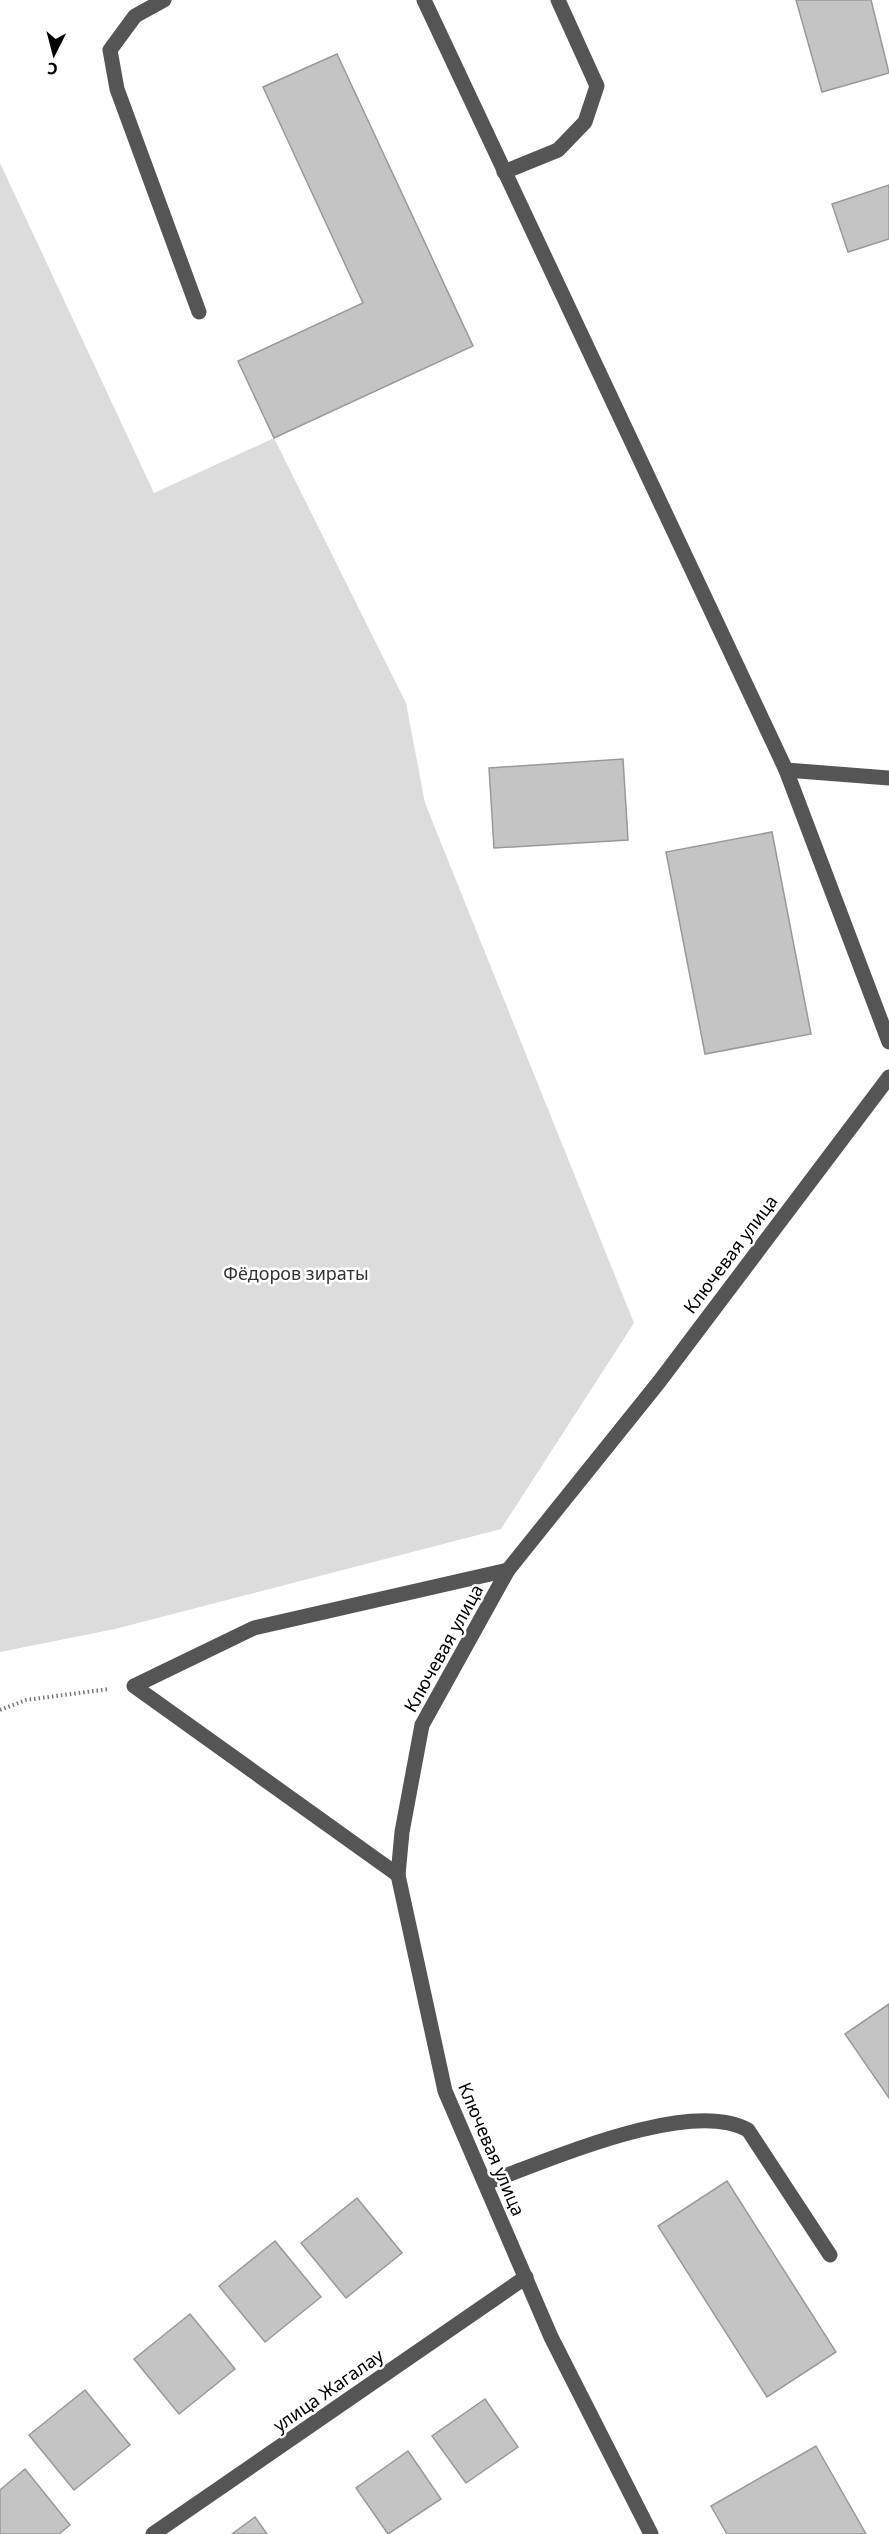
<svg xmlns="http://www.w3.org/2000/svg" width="889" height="2534" font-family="'Noto Sans',sans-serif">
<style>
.green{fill:#dcdcdc}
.building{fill:#c4c4c4;stroke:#999;stroke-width:1.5}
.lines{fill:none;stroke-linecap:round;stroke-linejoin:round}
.path{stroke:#777;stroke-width:4;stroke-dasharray:1.5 3;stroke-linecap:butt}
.minor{stroke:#555;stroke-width:15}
.labels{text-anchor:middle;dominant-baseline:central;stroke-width:5;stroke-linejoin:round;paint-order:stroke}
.street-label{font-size:18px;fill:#000;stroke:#fff}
.park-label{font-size:18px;fill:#333;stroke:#fff}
</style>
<rect width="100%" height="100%" fill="#fff"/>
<path class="green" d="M0,163L154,493L274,438L406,703L425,803L634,1323L501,1529L115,1629L0,1652Z"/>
<g class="building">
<path d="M796,0H871L889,73L822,92Z"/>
<path d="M337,54L473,346L274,438L238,361L363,303L263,87Z"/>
<path d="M889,185V239L848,252L832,204Z"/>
<path d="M623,759L628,840L494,848L489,768Z"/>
<path d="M772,832L811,1034L705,1054L666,852Z"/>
<path d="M889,2004V2098L845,2034Z"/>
<path d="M727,2181L836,2352L767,2397L658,2226Z"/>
<path d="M357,2198L402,2253L346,2298L301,2243Z"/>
<path d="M275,2241L321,2297L265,2342L219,2286Z"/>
<path d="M190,2314L235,2369L179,2414L134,2359Z"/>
<path d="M85,2390L130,2445L74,2490L29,2435Z"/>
<path d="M485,2399L518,2447L466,2483L432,2436Z"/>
<path d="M816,2446L866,2534H727L711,2506Z"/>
<path d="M408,2451L441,2499L388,2534L356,2488Z"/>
<path d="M25,2469L70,2525L59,2534H0V2490Z"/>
<path d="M255,2517L267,2534H232Z"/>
</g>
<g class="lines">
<path class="path" d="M0,1710L26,1700L109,1689"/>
<g class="minor">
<path d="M164,0L135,16L110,50L117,89L199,312"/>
<path d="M424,0L786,770L889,778"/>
<path d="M504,172L558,150L585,122L597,86L558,0"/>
<path d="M786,770L889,1042"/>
<path d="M398,1875L134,1686L254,1628L508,1570"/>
<path d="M486,2183C548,2161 689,2097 748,2130L830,2255"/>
<path d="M153,2534L526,2277"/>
<path d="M651,2534L551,2337L445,2091L398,1875L402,1832L422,1725L508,1570L659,1382L889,1077"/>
</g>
</g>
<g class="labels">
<g class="street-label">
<text transform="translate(730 1254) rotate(-53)">Ключевая улица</text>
<text transform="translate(443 1648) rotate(-61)">Ключевая улица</text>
<text transform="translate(492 2149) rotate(67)">Ключевая улица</text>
<text transform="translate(328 2390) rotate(-35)">улица Жагалау</text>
</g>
<g class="park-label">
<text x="296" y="1273">Фёдоров зираты</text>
</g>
</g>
<g transform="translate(54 54) rotate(186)" stroke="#ffffff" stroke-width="4.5" paint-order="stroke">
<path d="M0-4.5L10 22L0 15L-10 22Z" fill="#000000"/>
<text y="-9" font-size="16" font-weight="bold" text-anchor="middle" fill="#000000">С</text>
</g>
</svg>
